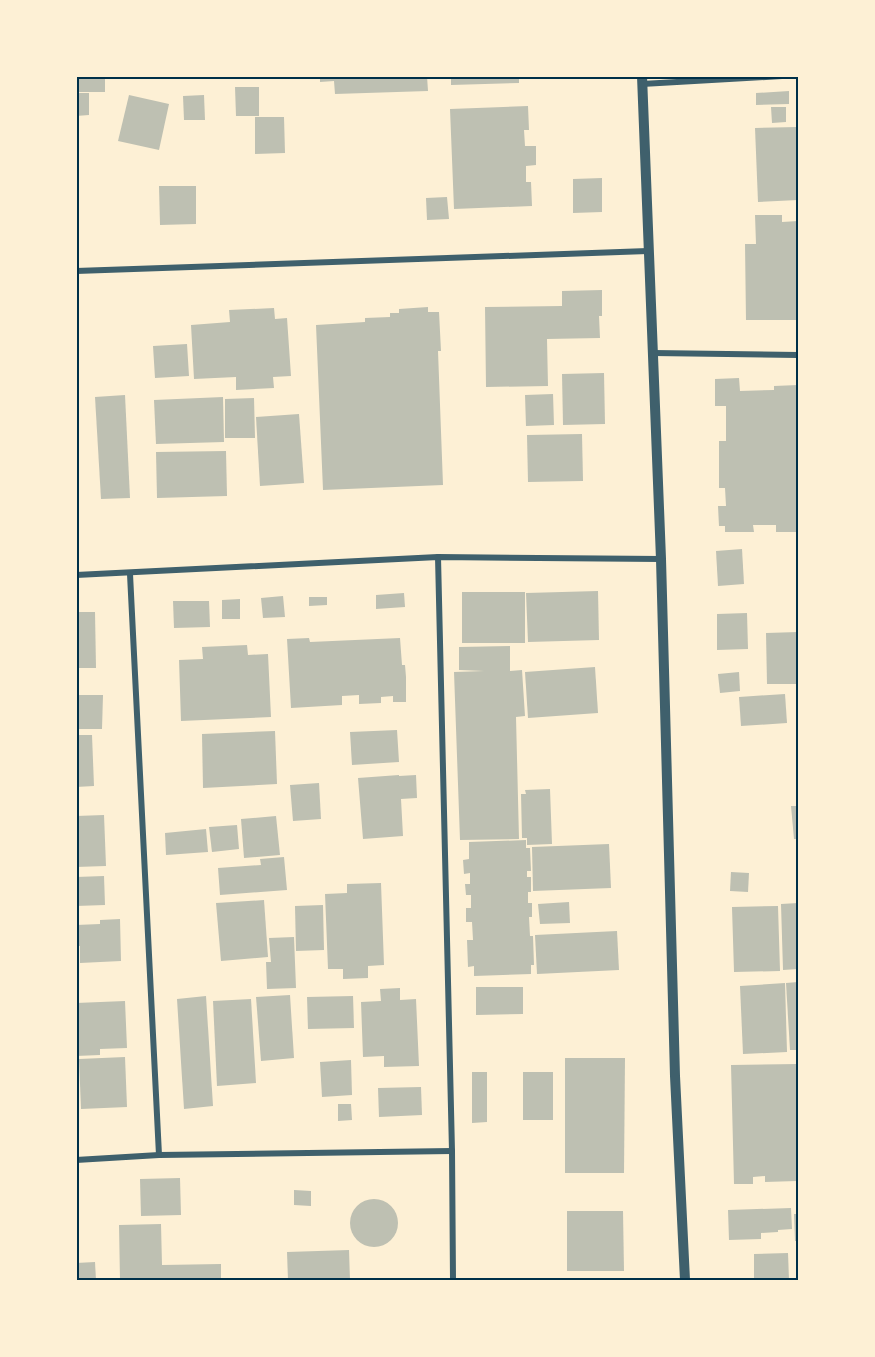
<svg xmlns="http://www.w3.org/2000/svg" width="875" height="1357" font-family="Karla,sans-serif">
<style>
.building{fill:#bec0b2}
.lines{fill:none;stroke-linecap:round;stroke-linejoin:round}
.minor{stroke:#3f606c;stroke-width:6}
.tertiary{stroke:#3f606c;stroke-width:10}
.neatline{fill:none;stroke:#003049;stroke-width:2}
</style>
<rect width="100%" height="100%" fill="#fdf0d5"/>
<g class="building">
<rect x="76" y="76" width="29" height="16"/>
<path d="M320,76H427L428,91L335,94L334,81L320,82Z"/>
<path d="M451,76H519V83L451,85Z"/>
<path d="M235,87H259V116H236Z"/>
<path d="M789,91V104L756,105V93Z"/>
<path d="M76,93H89V115L76,116Z"/>
<path d="M129,95L169,104L159,150L118,141Z"/>
<path d="M204,95L205,120H184L183,96Z"/>
<path d="M528,106L529,130H524L525,146H536V165L526,166V182H531L532,206L454,209L450,109Z"/>
<path d="M771,107H786V122L772,123Z"/>
<path d="M255,117H284L285,153L255,154Z"/>
<path d="M798,127V200L758,202L755,128Z"/>
<path d="M602,178V212L573,213V179Z"/>
<path d="M159,186H196V224L160,225Z"/>
<path d="M447,197L449,219L427,220L426,198Z"/>
<path d="M755,215H782V222L798,221V320H746L745,244H756Z"/>
<path d="M602,290V316H599L600,338L547,339L548,386L486,387L485,307L562,306V291Z"/>
<path d="M428,307V312H439L441,351H438L443,485L323,490L316,325L365,322V318L390,317V313H399V309Z"/>
<path d="M274,308L275,319L287,318L291,376L273,377L274,388L236,390V377L194,379L191,325L230,322L229,310Z"/>
<path d="M187,344L189,376L155,378L153,346Z"/>
<path d="M604,373L605,424L563,425L562,374Z"/>
<path d="M739,378L740,391L774,390V386L798,385V532H776V525H753L754,532H725V526H719L718,506H726L725,488H719V441H726V406H715V379Z"/>
<path d="M553,394L554,425L526,426L525,395Z"/>
<path d="M125,395L130,498L101,499L95,397Z"/>
<path d="M223,397L224,442L156,444L154,400Z"/>
<path d="M254,398L255,438H225V399Z"/>
<path d="M299,414L304,483L260,486L256,417Z"/>
<path d="M582,434L583,481L528,482L527,435Z"/>
<path d="M226,451L227,496L157,498L156,452Z"/>
<path d="M742,549L744,584L718,586L716,551Z"/>
<path d="M598,591L599,640L528,642L526,593Z"/>
<rect x="462" y="592" width="63" height="51"/>
<path d="M404,593L405,607L376,609V595Z"/>
<path d="M283,596L285,617L263,618L261,598Z"/>
<path d="M309,597H327V605L309,606Z"/>
<path d="M240,599V619H222V600Z"/>
<path d="M173,601H209L210,627L174,628Z"/>
<path d="M76,612H95L96,668H76Z"/>
<path d="M747,613L748,649L717,650V614Z"/>
<path d="M798,632V684H767L766,633Z"/>
<path d="M309,638L310,642L400,638L402,665H405L406,677V702H393V696L381,697V703L359,704V695L342,696V705L291,708L287,639Z"/>
<path d="M247,645L248,655L268,654L271,717L181,721L179,660L203,659L202,647Z"/>
<path d="M510,646V671L522,670L525,716L516,717L519,839L460,840L454,672L484,671L459,670V647Z"/>
<path d="M595,667L598,713L528,718L525,672Z"/>
<path d="M739,672L740,691L720,693L718,674Z"/>
<path d="M785,694L787,723L741,726L739,697Z"/>
<path d="M76,695H103L102,729H76Z"/>
<path d="M397,730L399,762L352,765L350,732Z"/>
<path d="M275,731L277,784L203,788L202,734Z"/>
<path d="M76,735H92L94,786L76,787Z"/>
<path d="M399,775V776L416,775L417,798L401,799L403,836L363,839L358,778Z"/>
<path d="M319,783L321,819L293,821L290,785Z"/>
<path d="M550,789L552,844L527,845V838H522L521,794H526L525,790Z"/>
<path d="M791,806H798V839H794Z"/>
<path d="M104,815L106,866L76,867V816Z"/>
<path d="M276,816L280,855L244,858L241,819Z"/>
<path d="M237,825L239,849L212,852L209,827Z"/>
<path d="M206,829L208,852L166,855L165,833Z"/>
<path d="M526,840V848H530L531,871H527V877H531V892H528V903H532V917H529L530,936H533L534,965H531V974L474,976V966L468,967L467,940H473L472,922H466V908H471V895H466L465,884H470V873L464,874L463,860L469,859V842Z"/>
<path d="M609,844L611,888L533,891L532,847Z"/>
<path d="M284,857L287,890L220,895L218,868L261,865L260,859Z"/>
<path d="M731,872L749,873L748,892L730,891Z"/>
<path d="M104,876L105,905L76,906V877Z"/>
<path d="M381,883L384,965L368,966V978L343,979V969H328L325,894L347,893V884Z"/>
<path d="M264,900L268,957L221,961L216,903Z"/>
<path d="M569,902L570,923L540,924L538,904Z"/>
<path d="M798,903V969L783,970L781,904Z"/>
<path d="M323,905L324,950L296,951L295,906Z"/>
<path d="M778,906L780,971L734,972L732,907Z"/>
<path d="M120,919L121,961L80,963V946H76V925L100,924V920Z"/>
<path d="M617,931L619,970L537,974L535,935Z"/>
<path d="M294,937L296,988L267,989L266,962H271L269,938Z"/>
<path d="M798,982V1050H790L786,983Z"/>
<path d="M785,983L787,1052L743,1054L740,986Z"/>
<path d="M476,987H523V1014L476,1015Z"/>
<path d="M400,988V1000L416,999L419,1066L384,1067V1056L363,1057L361,1002L381,1001L380,989Z"/>
<path d="M290,995L294,1058L261,1061L256,997Z"/>
<path d="M206,996L213,1106L184,1109L177,999Z"/>
<path d="M353,996L354,1028L308,1029L307,997Z"/>
<path d="M251,999L256,1083L217,1086L213,1001Z"/>
<path d="M125,1001L127,1048L100,1049V1055L76,1056V1003Z"/>
<path d="M125,1057L127,1107L81,1109L79,1059Z"/>
<path d="M565,1058H625L624,1173H565Z"/>
<path d="M351,1060L352,1095L322,1097L320,1062Z"/>
<path d="M798,1064L797,1181L765,1182V1176L753,1177V1184H734L731,1065Z"/>
<path d="M472,1072H487V1122L472,1123Z"/>
<rect x="523" y="1072" width="30" height="48"/>
<path d="M421,1087L422,1115L379,1117L378,1088Z"/>
<path d="M338,1104H351L352,1120L338,1121Z"/>
<path d="M180,1178L181,1215L141,1216L140,1179Z"/>
<path d="M294,1190L311,1191V1206L294,1205Z"/>
<circle cx="374" cy="1223" r="24"/>
<path d="M791,1208L792,1229L778,1230V1232L761,1233V1239L729,1240L728,1210Z"/>
<path d="M567,1211H623L624,1271H567Z"/>
<path d="M794,1214H798V1241H795Z"/>
<path d="M161,1224L162,1265L221,1264V1280H120L119,1225Z"/>
<path d="M349,1250L350,1280H288L287,1252Z"/>
<path d="M788,1253L789,1280H754V1254Z"/>
<path d="M95,1262L96,1280H76V1263Z"/>
</g>
<g class="lines">
<g class="minor">
<path d="M642,84L782,76"/>
<path d="M76,271L648,251"/>
<path d="M653,353L798,355"/>
<path d="M438,557L452,1151L453,1280"/>
<path d="M130,574L159,1155"/>
<path d="M76,575L438,557L661,559"/>
<path d="M76,1160L159,1155L452,1151"/>
</g>
<path class="tertiary" d="M642,76L661,559L675,1076L685,1280"/>
</g>
<rect width="875" height="1357" fill="none" stroke="#fdf0d5" stroke-width="156"/>
<rect x="78" y="78" width="719" height="1201" class="neatline"/>
</svg>
